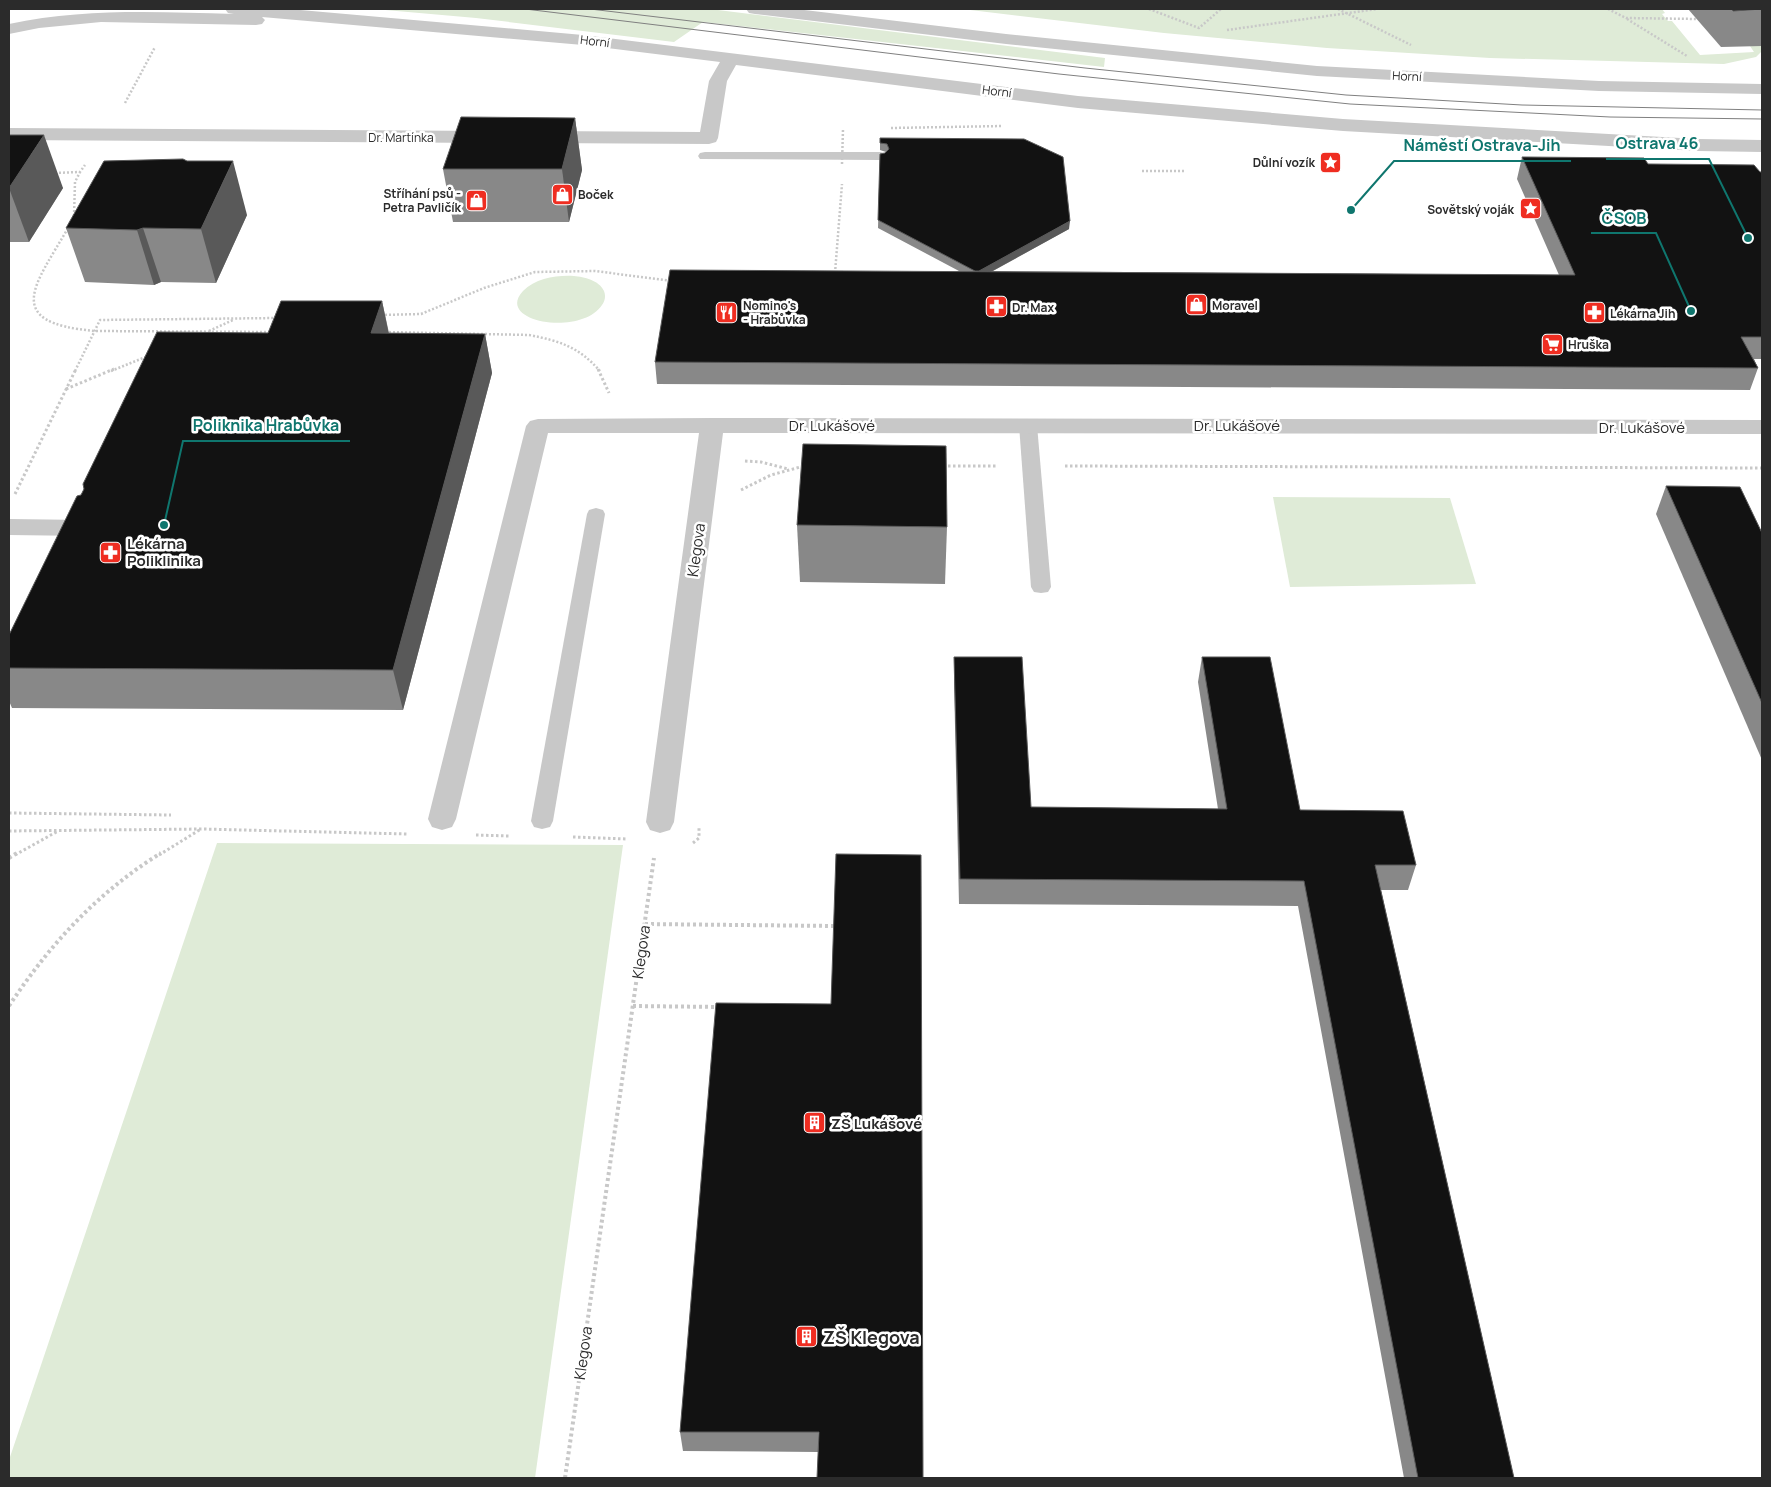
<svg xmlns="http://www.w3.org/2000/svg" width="1771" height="1487" font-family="Manrope,sans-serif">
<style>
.green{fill:#dfebd7}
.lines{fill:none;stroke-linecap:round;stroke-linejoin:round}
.path-far2{stroke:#c8c8c8;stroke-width:2.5;stroke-dasharray:2 2;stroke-linecap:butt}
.path-far1{stroke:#c8c8c8;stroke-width:3;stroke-dasharray:2.5 2.5;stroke-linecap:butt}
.path{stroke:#c8c8c8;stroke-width:4;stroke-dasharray:3 3;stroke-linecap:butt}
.lane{fill:#c8c8c8;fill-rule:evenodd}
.street{fill:#c8c8c8;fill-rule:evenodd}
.tram{stroke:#808080;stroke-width:1}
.path-bridge{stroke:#c8c8c8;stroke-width:2.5;stroke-dasharray:2 2;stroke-linecap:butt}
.wall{fill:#888}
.shaded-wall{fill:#595959}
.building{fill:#121212;stroke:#595959}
.labels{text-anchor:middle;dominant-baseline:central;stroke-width:5;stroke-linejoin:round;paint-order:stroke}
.far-street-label{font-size:12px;fill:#2b2b2b;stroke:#fff}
.far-poi-label{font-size:12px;font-weight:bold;fill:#2b2b2b;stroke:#fff;text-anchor:start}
.street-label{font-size:15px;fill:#2b2b2b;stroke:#fff}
.poi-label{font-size:15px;font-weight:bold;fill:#2b2b2b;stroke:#fff;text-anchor:start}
.near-poi-label{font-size:18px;font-weight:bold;fill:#2b2b2b;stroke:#fff;text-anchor:start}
.leader{fill:none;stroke:#0f766e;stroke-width:2}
.callout-dot{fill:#0f766e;stroke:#fff;stroke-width:2}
.callout-label{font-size:16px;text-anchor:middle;font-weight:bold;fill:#0f766e;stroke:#fff;stroke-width:5;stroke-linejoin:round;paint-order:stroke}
</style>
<rect width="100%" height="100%" fill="#fff"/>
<g class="green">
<path d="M374,9H710L1105,58L1104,67L703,22L674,42L476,18Z"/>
<path d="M962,9H1662L1665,13L1662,14L1668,21H1672L1700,55L1754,52L1750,46L1762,45V51L1756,57L1724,64L1490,58L1327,48L1164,33Z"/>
<path d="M574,276C584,277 599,280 604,291C606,296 605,301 602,305C581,337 494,322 523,291C536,278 557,275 574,276Z"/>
<path d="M1273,497L1450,498L1476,584L1290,587Z"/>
<path d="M217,843L623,845L535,1478H9V1460Z"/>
</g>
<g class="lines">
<g class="path-far2">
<path d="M1149,9L1199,28L1221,9"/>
<path d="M1338,9L1411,45"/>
<path d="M1608,9L1626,18L1697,19"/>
<path d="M1627,19L1687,56"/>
<path d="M1227,30L1377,9"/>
<path d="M125,103L155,47"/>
<path d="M891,128L1002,126"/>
<path d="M1142,171H1184"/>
<path d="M55,173L80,172L85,165"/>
<path d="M74,216L75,182L80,172"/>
<path d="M68,228C36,284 0,323 95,331L271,332"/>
<path d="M835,273L842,184"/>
<path d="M381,315L421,314L484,288L535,272L595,271L672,281"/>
<path d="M209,331L233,320"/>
<path d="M385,332L529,335C560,341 579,347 600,371"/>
<path d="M75,371L100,320L277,318"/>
<path d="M111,371L148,356"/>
</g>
<g class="path-far1">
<path d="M598,369L609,393"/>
<path d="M66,389L114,369"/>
<path d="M745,461L761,462L788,469"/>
<path d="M943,466H997"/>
<path d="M1065,466L1762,468"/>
<path d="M741,490L771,475L804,466"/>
<path d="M15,494L76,369"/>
<path d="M9,813L171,815"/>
<path d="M9,831L202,829L407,834"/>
<path d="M476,835L509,836"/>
<path d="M573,837L627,839"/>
<path d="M693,843L699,838V827"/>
<path d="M15,855L58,831"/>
<path d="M159,855L201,829"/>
</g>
<g class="path">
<path d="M9,858L17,853"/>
<path d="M645,924L836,926"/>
<path d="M9,1006C50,944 98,892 161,853"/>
<path d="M633,1006L720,1007"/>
<path d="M565,1478L654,858"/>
</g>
<g class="lane">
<path d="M705,152H880L885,153L887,156L885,159L880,160L700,159L698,156L700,153Z"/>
<path d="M1028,420L1034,421L1037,425L1051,587L1048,592L1041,593L1034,592L1031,587L1019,425L1022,421Z"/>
<path d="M596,508L603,510L605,514L553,821L550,827L542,829L534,827L531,821L587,514L589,510Z"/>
</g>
<g class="street">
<path d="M225,9H289L583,35L1078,96L1343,119L1698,139L1762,140V152L1698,151L1343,131L1078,108L736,65L727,81L718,138L716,142L709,144L540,143L533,141L531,137L533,133L540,131L700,132L709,81L720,62L583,45L262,17L265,20L262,24L256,25L101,22L39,28L9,34V24C84,8 158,12 234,14L228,13Z"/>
<path d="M746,9H796L1006,34L1317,66L1599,81L1762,84V94L1599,91L1317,76L1006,44L755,14L749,13Z"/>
<path d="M9,128L492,131L499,133L501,137L499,141L492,143L9,140Z"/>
<path d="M712,418L1762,420V434L723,433L674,822L670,830L660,833L650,830L646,822L699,433H548L456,819L452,827L442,830L432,827L428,819L526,426L530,421L538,419Z"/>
<path d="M9,519L86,520L95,522L98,528L95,534L86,536L9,535Z"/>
</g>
<g class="tram">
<path d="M525,9L1059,74L1350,104L1610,117L1762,119"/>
<path d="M590,9L1085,68L1346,95L1522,105L1762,110"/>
</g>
<path class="path-bridge" d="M842,164L843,129"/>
</g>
<g class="wall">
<path d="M1688,9H1762V46L1721,47Z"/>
<path d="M575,118L582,170L569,222H453L443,169Z"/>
<path d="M9,135L63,188L29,242H9Z"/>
<path d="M880,138L1069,229L993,271L1559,275L1517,179L1522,157L1648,164L1762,172V359H1754L1758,368L1750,390L657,384L655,362L959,271L878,228L880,154L885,153L886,152L880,150Z"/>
<path d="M247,215L216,283L161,282L154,285L85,282L66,228Z"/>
<path d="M382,301L389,333L485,334L492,373L403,710L12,708L9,701V635L84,489L268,333Z"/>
<path d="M1666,486L1762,533V760L1656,514Z"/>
<path d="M797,525L947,527L945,584L800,582Z"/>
<path d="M954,657L1031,807L1218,809L1198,682L1202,657L1300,810L1416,865L1408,890H1381L1514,1478H1404L1298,906L959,904L954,682Z"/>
<path d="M831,1004L818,1452L683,1451L680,1432Z"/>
</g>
<g class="shaded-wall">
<path d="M575,118L582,170L569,222L562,169Z"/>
<path d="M44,135L63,188L29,242L9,188Z"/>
<path d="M233,161L247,215L216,283L201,229Z"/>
<path d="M1070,221L1069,229L976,280L977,272Z"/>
<path d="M143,228L161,282L154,285L137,230Z"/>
<path d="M382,301L390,340L371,333Z"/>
<path d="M485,334L492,373L403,710L393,670Z"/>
</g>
<g class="building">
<path d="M1732,9H1762L1733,11Z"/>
<path d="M461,117L575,118L562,169H443Z"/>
<path d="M9,135H44L9,188Z"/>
<path d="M880,138L1024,139L1063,157L1070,221L979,271H975L878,220L880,154L885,153L889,149L887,144L880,143Z"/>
<path d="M1522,157L1644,158L1648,164L1754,165L1760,172H1762V337H1741L1758,368L655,362L670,270L1575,275Z"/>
<path d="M183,159L187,161H233L201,229L143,228L137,230L66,228L104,161Z"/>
<path d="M281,301H382L371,333L485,334L393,670L9,668V635L77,496L81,495L84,489L83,484L157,332L268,333Z"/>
<path d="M803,444L946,446L947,527L797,525Z"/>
<path d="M1666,486L1740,487L1762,533V703Z"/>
<path d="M954,657H1022L1031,807L1227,809L1202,657H1270L1300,810L1403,811L1416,865H1375L1514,1478H1418L1304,881L960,879Z"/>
<path d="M836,854L921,855L923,1478H817L819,1432H680L716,1003L831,1004Z"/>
</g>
<defs>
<symbol id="sight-square" viewBox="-11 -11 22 22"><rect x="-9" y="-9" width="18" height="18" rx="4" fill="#ef2d21" stroke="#fff"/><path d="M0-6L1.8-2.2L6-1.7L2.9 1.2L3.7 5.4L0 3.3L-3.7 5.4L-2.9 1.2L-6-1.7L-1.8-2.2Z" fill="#fff"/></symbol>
<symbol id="shop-square" viewBox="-11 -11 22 22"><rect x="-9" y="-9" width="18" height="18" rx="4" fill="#ef2d21" stroke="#fff"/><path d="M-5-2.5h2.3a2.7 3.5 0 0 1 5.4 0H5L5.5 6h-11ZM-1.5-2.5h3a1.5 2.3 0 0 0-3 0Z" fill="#fff"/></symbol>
<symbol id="pharmacy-square" viewBox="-11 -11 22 22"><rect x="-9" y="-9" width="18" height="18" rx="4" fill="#ef2d21" stroke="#fff"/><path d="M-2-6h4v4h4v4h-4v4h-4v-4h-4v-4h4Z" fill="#fff"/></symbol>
<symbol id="restaurant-square" viewBox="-11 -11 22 22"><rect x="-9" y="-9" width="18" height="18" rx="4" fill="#ef2d21" stroke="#fff"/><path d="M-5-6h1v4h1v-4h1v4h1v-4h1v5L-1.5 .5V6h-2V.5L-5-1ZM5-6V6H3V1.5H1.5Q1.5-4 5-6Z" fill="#fff"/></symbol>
<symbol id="supermarket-square" viewBox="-11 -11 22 22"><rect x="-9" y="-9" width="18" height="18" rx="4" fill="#ef2d21" stroke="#fff"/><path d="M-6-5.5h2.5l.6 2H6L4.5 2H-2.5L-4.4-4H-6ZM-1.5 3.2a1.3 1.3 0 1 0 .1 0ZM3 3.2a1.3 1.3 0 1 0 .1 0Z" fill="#fff"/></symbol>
<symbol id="building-square" viewBox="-11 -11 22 22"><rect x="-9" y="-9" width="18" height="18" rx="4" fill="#ef2d21" stroke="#fff"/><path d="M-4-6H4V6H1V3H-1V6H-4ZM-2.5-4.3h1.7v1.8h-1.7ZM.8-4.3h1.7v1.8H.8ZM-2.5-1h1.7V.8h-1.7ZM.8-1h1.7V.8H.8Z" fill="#fff"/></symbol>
</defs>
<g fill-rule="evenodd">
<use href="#sight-square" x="1318" y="150" width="25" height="25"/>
<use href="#shop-square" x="550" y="182" width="25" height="25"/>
<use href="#shop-square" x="464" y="188" width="25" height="25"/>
<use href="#sight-square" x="1518" y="196" width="25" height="25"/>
<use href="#shop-square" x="1184" y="292" width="25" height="25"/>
<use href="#pharmacy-square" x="984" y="294" width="25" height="25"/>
<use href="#restaurant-square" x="714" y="300" width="25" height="25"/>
<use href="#pharmacy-square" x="1582" y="300" width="25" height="25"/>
<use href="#supermarket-square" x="1540" y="332" width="25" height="25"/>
<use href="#pharmacy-square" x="98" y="540" width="25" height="25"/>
<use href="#building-square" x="802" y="1110" width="25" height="25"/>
<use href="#building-square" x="794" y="1324" width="25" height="25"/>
</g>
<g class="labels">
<g class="far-street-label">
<text transform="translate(595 41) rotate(7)">Horní</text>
<text transform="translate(1407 76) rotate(3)">Horní</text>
<text transform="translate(997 91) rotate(7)">Horní</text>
<text x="401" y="137">Dr. Martínka</text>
</g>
<g class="far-poi-label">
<text x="1315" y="162" text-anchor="end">Důlní vozík</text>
<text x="461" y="193" text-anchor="end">Stříhání psů -<tspan x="461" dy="14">Petra Pavličík</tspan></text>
<text x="578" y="194">Boček</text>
<text x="1514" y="209" text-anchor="end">Sovětský voják</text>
<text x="743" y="305">Nomino's<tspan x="743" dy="14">- Hrabůvka</tspan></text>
<text x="1212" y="305">Moravel</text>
<text x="1012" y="307">Dr. Max</text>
<text x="1610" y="313">Lékárna Jih</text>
<text x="1568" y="344">Hruška</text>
</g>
<g class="street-label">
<text x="832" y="425">Dr. Lukášové</text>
<text x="1237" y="425">Dr. Lukášové</text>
<text x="1642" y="427">Dr. Lukášové</text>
<text transform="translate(696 550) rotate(-82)">Klegova</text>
<text transform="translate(641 952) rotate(-82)">Klegova</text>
<text transform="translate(583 1353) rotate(-82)">Klegova</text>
</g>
<g class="poi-label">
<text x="127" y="543">Lékárna<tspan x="127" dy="17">Poliklinika</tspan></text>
<text x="831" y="1123">ZŠ Lukášové</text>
</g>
<g class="near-poi-label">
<text x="823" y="1337">ZŠ Klegova</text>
</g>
</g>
<path class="leader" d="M1748 238L1709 159H1606M1351 210L1394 161H1571M1691 311L1656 233H1591M164 525L183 441H350"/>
<g class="callout-dot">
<circle cx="1748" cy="238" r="5"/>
<circle cx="1351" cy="210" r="5"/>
<circle cx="1691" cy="311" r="5"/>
<circle cx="164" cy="525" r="5"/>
</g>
<g class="callout-label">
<text x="1657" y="149">Ostrava 46</text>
<text x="1482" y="151">Náměstí Ostrava-Jih</text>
<text x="1624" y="224">ČSOB</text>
<text x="266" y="431">Poliknika Hrabůvka</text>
</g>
<rect width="1771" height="1487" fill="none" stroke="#2b2b2b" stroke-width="20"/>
</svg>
